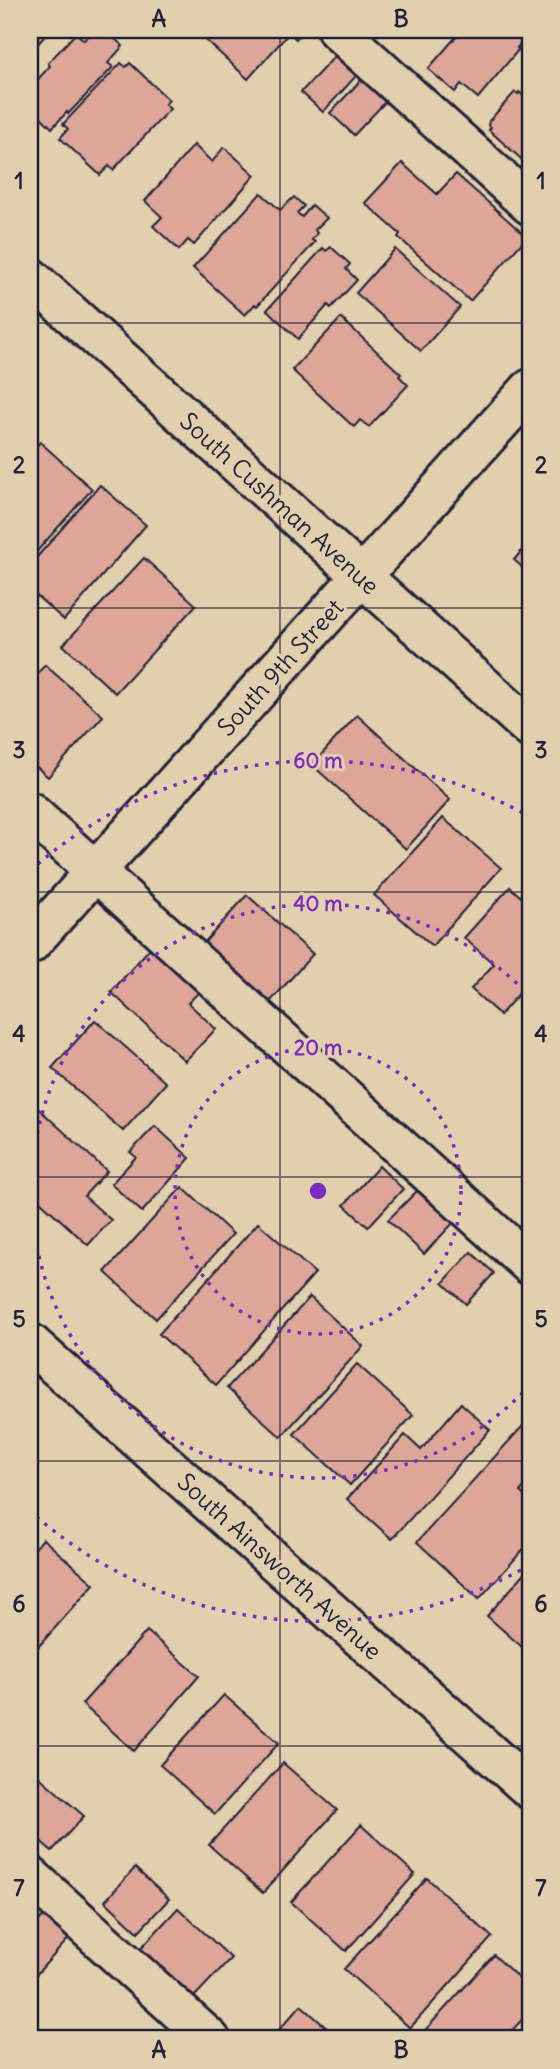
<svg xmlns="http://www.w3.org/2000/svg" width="560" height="2069" font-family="Delius,sans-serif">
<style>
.building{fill:#dea699;stroke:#22223b;stroke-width:2}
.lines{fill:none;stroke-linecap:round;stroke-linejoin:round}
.minor-casing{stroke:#22223b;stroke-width:44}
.minor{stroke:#e2cfad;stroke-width:38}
.grid{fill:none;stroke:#22223b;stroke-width:2;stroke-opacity:0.55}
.ring{fill:none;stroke:#7b2cbf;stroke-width:3.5;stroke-dasharray:3.5 7}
.labels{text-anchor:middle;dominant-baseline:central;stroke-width:6;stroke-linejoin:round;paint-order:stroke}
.street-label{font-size:24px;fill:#22223b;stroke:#e2cfad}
.centre{fill:#7b2cbf;stroke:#e2cfad;stroke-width:3.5}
.ring-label{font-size:21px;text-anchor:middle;font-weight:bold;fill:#7b2cbf;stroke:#e2cfad;stroke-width:6;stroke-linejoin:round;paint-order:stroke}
.neatline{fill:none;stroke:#22223b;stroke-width:2.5}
.grid-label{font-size:23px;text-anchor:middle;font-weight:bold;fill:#22223b}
</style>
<rect width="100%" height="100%" fill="#e2cfad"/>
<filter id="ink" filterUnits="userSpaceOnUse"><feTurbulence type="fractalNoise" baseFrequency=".0143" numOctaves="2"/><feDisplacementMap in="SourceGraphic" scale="14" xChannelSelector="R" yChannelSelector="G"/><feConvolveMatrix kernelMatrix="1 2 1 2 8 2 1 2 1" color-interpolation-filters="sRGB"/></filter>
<g filter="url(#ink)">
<g class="building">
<path d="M30,30H50L30,53Z"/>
<path d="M97,30H105L123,46L108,63L113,67L68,114L67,112L52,128L30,106V88L50,66L48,63L76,33L84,40L92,31L94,33Z"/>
<path d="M195,30H303L296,39L289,33L248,79Z"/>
<path d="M462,30H517L526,37L517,48L519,49L478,98L461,84L455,92L428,69Z"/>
<path d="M335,56L356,76L323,112L301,92Z"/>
<path d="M121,63L126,67L130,63L169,100L165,104L170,109L113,170L109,166L100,175L60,138L68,129L63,124Z"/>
<path d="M363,78L387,100L354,135L330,113Z"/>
<path d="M515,92L518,94L519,92L530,102V167L489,130L491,127L488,125L489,121Z"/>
<path d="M194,145L212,162L224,147L255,175L194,245L188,240L179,250L153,226L162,217L145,201Z"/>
<path d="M402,163L437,194L456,174L527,237L470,301L398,237L400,234L365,203Z"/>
<path d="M261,193L280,210L294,197L304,206L297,213L302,217L312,205L327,218L315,230L317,233L312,240L315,242L257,306L255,304L245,315L193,268Z"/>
<path d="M331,247L350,264L346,269L357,280L331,308L328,305L298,339L267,310L323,248L326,251Z"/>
<path d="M395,249L460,307L421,351L356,293Z"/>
<path d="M341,318L401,374L399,376L408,385L369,427L360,420L354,427L292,370Z"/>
<path d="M40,442L92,489L30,559V454Z"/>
<path d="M100,485L146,525L64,620L30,590V565Z"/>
<path d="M530,541V574L514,560Z"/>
<path d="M144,558L196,605L115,693L63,645Z"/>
<path d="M45,665L103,716L48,777L30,761V682Z"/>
<path d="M357,715L450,800L406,849L312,765Z"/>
<path d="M443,818L501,868L432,946L374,895Z"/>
<path d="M510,887L530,905V981L500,1015L471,989L494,964L464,938Z"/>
<path d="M247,895L313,954L269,1003L203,944Z"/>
<path d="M151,947L199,992L188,1003L216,1029L185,1061L111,992Z"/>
<path d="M95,1020L166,1083L123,1131L52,1068Z"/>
<path d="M30,1101L107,1171L84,1196L111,1220L88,1245L30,1192Z"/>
<path d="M155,1126L190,1158L142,1212L111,1184L136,1157L130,1152Z"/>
<path d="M379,1166L403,1189L368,1227L344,1205Z"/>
<path d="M182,1187L233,1234L156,1319L105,1272Z"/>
<path d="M419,1189L454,1222L424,1254L388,1220Z"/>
<path d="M258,1223L315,1273L216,1385L159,1334Z"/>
<path d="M471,1252L494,1273L466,1304L443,1283Z"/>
<path d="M310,1297L363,1346L281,1437L227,1388Z"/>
<path d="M357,1364L413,1415L350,1485L294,1434Z"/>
<path d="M461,1403L490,1430L392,1539L347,1499L405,1435L421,1450Z"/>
<path d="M530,1418V1480L520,1492L530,1501V1542L479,1599L417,1542Z"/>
<path d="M43,1539L94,1584L30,1656V1554Z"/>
<path d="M530,1567V1654L487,1616Z"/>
<path d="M147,1631L199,1676L134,1751L82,1704Z"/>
<path d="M224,1695L279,1743L215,1814L160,1765Z"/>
<path d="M283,1763L337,1810L263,1893L209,1845Z"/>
<path d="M35,1773L84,1816L52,1851L30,1832V1778Z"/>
<path d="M361,1825L415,1874L346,1951L291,1902Z"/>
<path d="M135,1868L169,1899L138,1932L105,1901Z"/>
<path d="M427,1878L492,1937L410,2028L344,1969Z"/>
<path d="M178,1908L231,1958L193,1998L140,1949Z"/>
<path d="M45,1914L70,1937L34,1977L30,1973V1931Z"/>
<path d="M494,1955L530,1989V2011L504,2039H417Z"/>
<path d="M301,2005L339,2039H271Z"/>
</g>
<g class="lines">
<defs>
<g id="minor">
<path d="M337,30L530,205"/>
<path d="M30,277L530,728"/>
<path d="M30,812L530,1265"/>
<path d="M30,944L530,389"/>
<path d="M30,1343L530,1789"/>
<path d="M30,1876L210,2039"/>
</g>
</defs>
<use href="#minor" class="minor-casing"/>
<use href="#minor" class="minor"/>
</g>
</g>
<path class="grid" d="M280,30V2039M30,323H530M30,608H530M30,892H530M30,1177H530M30,1461H530M30,1746H530"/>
<g class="ring">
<circle cx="318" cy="1191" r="143"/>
<path d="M530 1385A287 287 0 1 1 530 997"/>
<path d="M530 1565A430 430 0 0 1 30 1511M30 871A430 430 0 0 1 530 817"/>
</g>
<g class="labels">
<g class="street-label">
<text transform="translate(280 503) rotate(42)">South Cushman Avenue</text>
<text transform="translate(280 667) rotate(-48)">South 9th Street</text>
<text transform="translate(280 1566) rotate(42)">South Ainsworth Avenue</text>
</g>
</g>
<circle cx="318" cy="1191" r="10" class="centre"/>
<g class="ring-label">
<text x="318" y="768">60 m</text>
<text x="318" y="911">40 m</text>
<text x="318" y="1055">20 m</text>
</g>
<rect width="560" height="2069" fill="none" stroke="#e2cfad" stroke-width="77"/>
<rect x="38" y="38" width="484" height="1992" class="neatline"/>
<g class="grid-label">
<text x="159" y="27">A</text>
<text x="401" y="27">B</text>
<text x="19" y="189">1</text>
<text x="541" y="189">1</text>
<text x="19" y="473">2</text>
<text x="541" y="473">2</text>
<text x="19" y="758">3</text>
<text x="541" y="758">3</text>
<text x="19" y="1042">4</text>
<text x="541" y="1042">4</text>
<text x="19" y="1327">5</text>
<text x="541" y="1327">5</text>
<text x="19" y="1612">6</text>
<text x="541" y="1612">6</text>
<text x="19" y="1896">7</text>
<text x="541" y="1896">7</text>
<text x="159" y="2058">A</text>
<text x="401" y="2058">B</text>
</g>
</svg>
